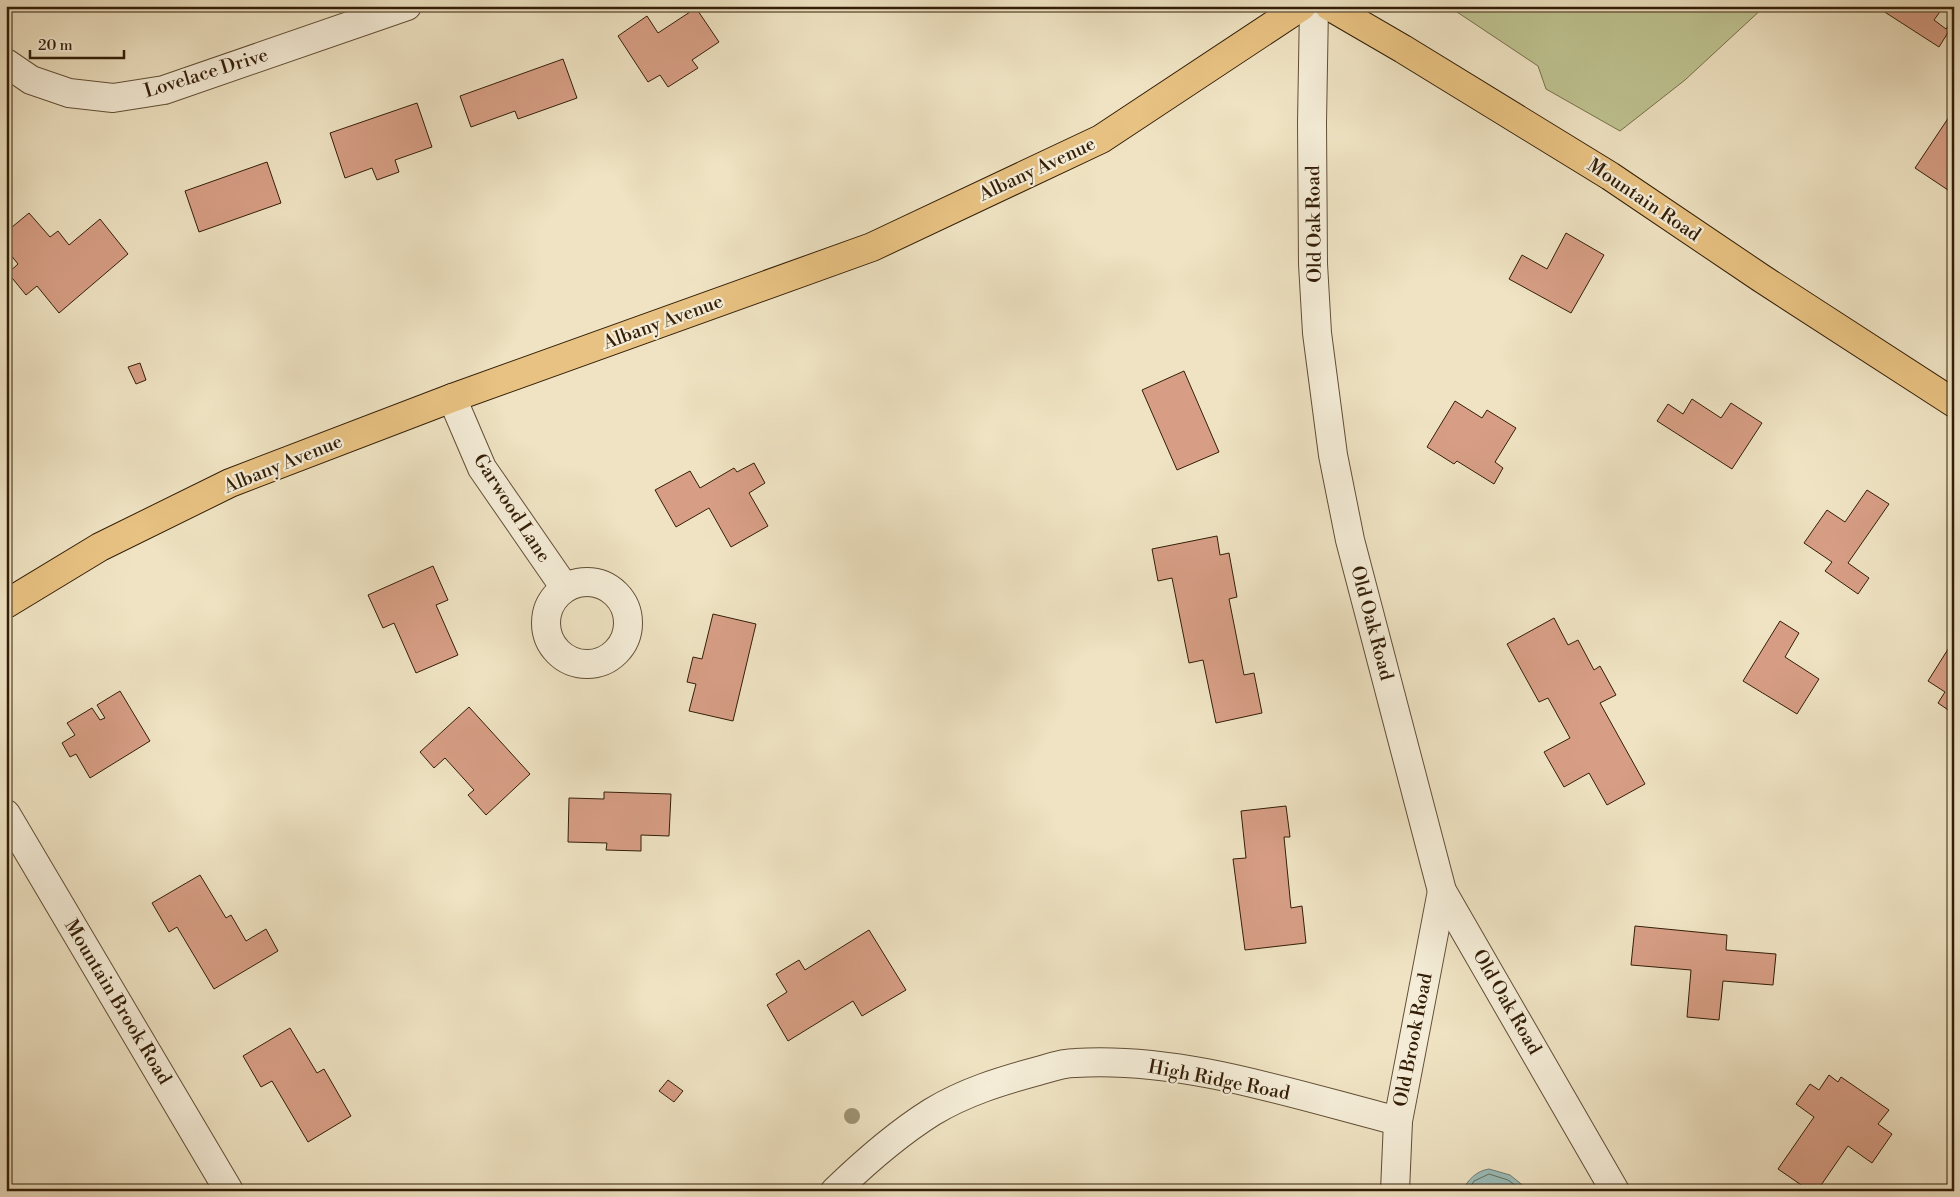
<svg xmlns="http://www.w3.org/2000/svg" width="1960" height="1197" font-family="'Libre Bodoni',serif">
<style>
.green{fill:#bec391;stroke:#78704c}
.water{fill:#9bbdb9;stroke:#717d72}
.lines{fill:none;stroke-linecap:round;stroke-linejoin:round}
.shore{stroke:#676e60;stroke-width:1}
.building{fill:#d79e85;stroke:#331e07}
.minor-casing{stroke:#624f36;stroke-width:30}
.major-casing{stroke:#331e07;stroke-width:30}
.highway-casing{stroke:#331e07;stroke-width:30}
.minor{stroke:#f5edd8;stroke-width:28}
.major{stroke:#e8c282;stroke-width:28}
.highway{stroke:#e8c282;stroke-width:28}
.tree{fill:#9f9272}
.labels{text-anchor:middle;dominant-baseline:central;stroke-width:4.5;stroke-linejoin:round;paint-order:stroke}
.street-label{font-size:19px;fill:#331e07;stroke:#f5edd8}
</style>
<rect width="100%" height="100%" fill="#efe3c3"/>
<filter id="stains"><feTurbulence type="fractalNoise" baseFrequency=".004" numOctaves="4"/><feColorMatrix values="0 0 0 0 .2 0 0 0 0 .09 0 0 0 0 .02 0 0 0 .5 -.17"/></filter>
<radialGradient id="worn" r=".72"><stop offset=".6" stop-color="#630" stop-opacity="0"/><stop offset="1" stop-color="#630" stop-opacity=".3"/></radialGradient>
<path class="green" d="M1448,6H1765L1685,80L1620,131L1546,89L1538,66Z"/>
<path class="water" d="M1489,1169L1510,1175L1530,1191H1462C1468,1180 1476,1171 1489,1169Z"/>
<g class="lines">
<path class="shore" d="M1468,1191L1474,1181L1489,1174L1508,1180L1523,1191"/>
</g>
<g class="building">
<path d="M1882,6H1944L1934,20L1946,29L1954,18V34L1949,31L1939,47L1880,9Z"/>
<path d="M696,8L719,42L692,60L698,68L668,87L660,75L648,82L618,36L647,16L658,33Z"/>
<path d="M563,59L577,98L518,119L515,111L471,127L460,96Z"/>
<path d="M417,103L432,147L395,160L399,172L377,180L372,168L345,178L330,133Z"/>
<path d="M1953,111H1954V194L1915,168Z"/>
<path d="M267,162L281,203L199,232L185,191Z"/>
<path d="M29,213L50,237L58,231L69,245L100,219L128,254L59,313L37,286L26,295L8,273L18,264L6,249V232Z"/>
<path d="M1566,233L1604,255L1571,313L1509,279L1522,255L1547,269Z"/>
<path d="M140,363L146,380L136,384L128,367Z"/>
<path d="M1184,371L1219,452L1177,470L1142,390Z"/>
<path d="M1692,399L1721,418L1731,403L1762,423L1732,469L1657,421L1668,404L1683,414Z"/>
<path d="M1455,401L1482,418L1487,410L1516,428L1495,462L1503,468L1494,484L1457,461L1454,464L1427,447Z"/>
<path d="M754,463L765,483L749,493L768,526L731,547L709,508L676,527L655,490L690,471L700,488L734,468L737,472Z"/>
<path d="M1867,490L1889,504L1848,563L1869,578L1858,594L1825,571L1832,562L1804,543L1827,510L1845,522Z"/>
<path d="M1217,536L1220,555L1229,553L1237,597L1229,599L1244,675L1254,673L1262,713L1216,723L1203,660L1189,663L1172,578L1158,581L1152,549Z"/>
<path d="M433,566L448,600L436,605L458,655L416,673L394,623L383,628L368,595Z"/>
<path d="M713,614L756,624L733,721L689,711L696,684L687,682L693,657L702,659Z"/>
<path d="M1554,618L1568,645L1578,640L1594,670L1600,666L1616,695L1600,703L1645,784L1607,805L1589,773L1564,787L1544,752L1570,738L1548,698L1539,702L1507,644Z"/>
<path d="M1780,621L1799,633L1785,657L1819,679L1797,714L1743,681Z"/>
<path d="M1950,646L1954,648V714L1938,703L1945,692L1928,681Z"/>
<path d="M120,691L150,741L90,778L76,754L70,757L62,743L75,735L67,723L92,708L100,720L105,718L97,705Z"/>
<path d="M469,707L530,774L486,815L468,795L474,790L445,758L434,768L420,752Z"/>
<path d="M604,792L671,794L669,836L641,835V851L606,850L607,843L568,842L569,798L604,799Z"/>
<path d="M1286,806L1290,837H1284L1291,908L1302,906L1306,943L1245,950L1233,859L1246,858L1241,811Z"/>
<path d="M200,875L226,918L231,915L246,941L266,929L278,951L214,989L177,927L169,932L152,903Z"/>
<path d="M1635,926L1727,935L1726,950L1776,954L1773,985L1723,981L1719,1020L1687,1017L1691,970L1631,965Z"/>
<path d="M869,930L906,990L862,1016L853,1001L788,1041L767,1005L787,992L776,974L799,960L805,970Z"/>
<path d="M290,1028L317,1073L324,1069L351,1116L308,1142L272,1081L261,1087L243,1056Z"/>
<path d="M1829,1075L1838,1082L1841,1077L1889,1110L1878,1124L1892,1134L1872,1163L1848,1146L1817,1191H1810L1778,1169L1814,1117L1796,1104L1810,1084L1819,1090Z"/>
<path d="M668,1080L683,1091L674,1102L659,1091Z"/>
</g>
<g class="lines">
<defs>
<g id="minor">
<path d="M1314,6L1312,123L1313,264L1317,333L1333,455L1350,540L1442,891L1615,1191"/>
<path d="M6,63L31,80L69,93L113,98L164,90L407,6"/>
<path d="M452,398L482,468L565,588"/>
<circle cx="587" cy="623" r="41"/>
<path d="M6,814L229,1191"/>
<path d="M835,1191C865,1162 897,1134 932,1112C965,1092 1001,1081 1038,1071C1049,1068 1062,1063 1075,1063C1182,1056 1295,1095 1398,1121"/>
<path d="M1395,1191L1398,1121L1442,891"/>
</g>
<path id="major" d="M1329,6L1403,49L1610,176L1761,278L1954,403"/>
<path id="highway" d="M6,604L100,547L230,483L452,398L872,247L1101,139L1302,6"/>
</defs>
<use href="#minor" class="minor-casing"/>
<use href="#major" class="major-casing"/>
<use href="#highway" class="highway-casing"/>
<use href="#minor" class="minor"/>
<use href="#major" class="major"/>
<use href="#highway" class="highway"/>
</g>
<circle class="tree" cx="852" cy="1116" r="8"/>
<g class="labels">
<g class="street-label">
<text transform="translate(206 73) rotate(-17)">Lovelace Drive</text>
<text transform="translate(1037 169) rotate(-25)">Albany Avenue</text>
<text transform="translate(1644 200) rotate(34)">Mountain Road</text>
<text transform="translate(1314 224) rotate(-91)">Old Oak Road</text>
<text transform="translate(663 322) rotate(-20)">Albany Avenue</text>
<text transform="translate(283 464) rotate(-22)">Albany Avenue</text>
<text transform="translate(512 508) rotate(57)">Garwood Lane</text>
<text transform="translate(1372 623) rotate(75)">Old Oak Road</text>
<text transform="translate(118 1002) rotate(59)">Mountain Brook Road</text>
<text transform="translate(1507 1002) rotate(60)">Old Oak Road</text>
<text transform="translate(1413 1040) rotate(-79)">Old Brook Road</text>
<text transform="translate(1219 1080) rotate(11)">High Ridge Road</text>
</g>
</g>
<rect width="1960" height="1197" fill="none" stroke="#efe3c3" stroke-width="25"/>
<rect x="8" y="8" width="1945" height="1182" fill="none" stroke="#331e07" stroke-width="2.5"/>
<rect x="12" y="12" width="1935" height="1172" fill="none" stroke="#331e07"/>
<path d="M30 50v8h94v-8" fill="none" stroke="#331e07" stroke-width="2.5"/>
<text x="38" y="50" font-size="15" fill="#331e07" stroke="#f5edd8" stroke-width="4" paint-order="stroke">20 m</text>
<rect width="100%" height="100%" filter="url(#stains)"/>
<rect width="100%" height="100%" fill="url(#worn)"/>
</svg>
